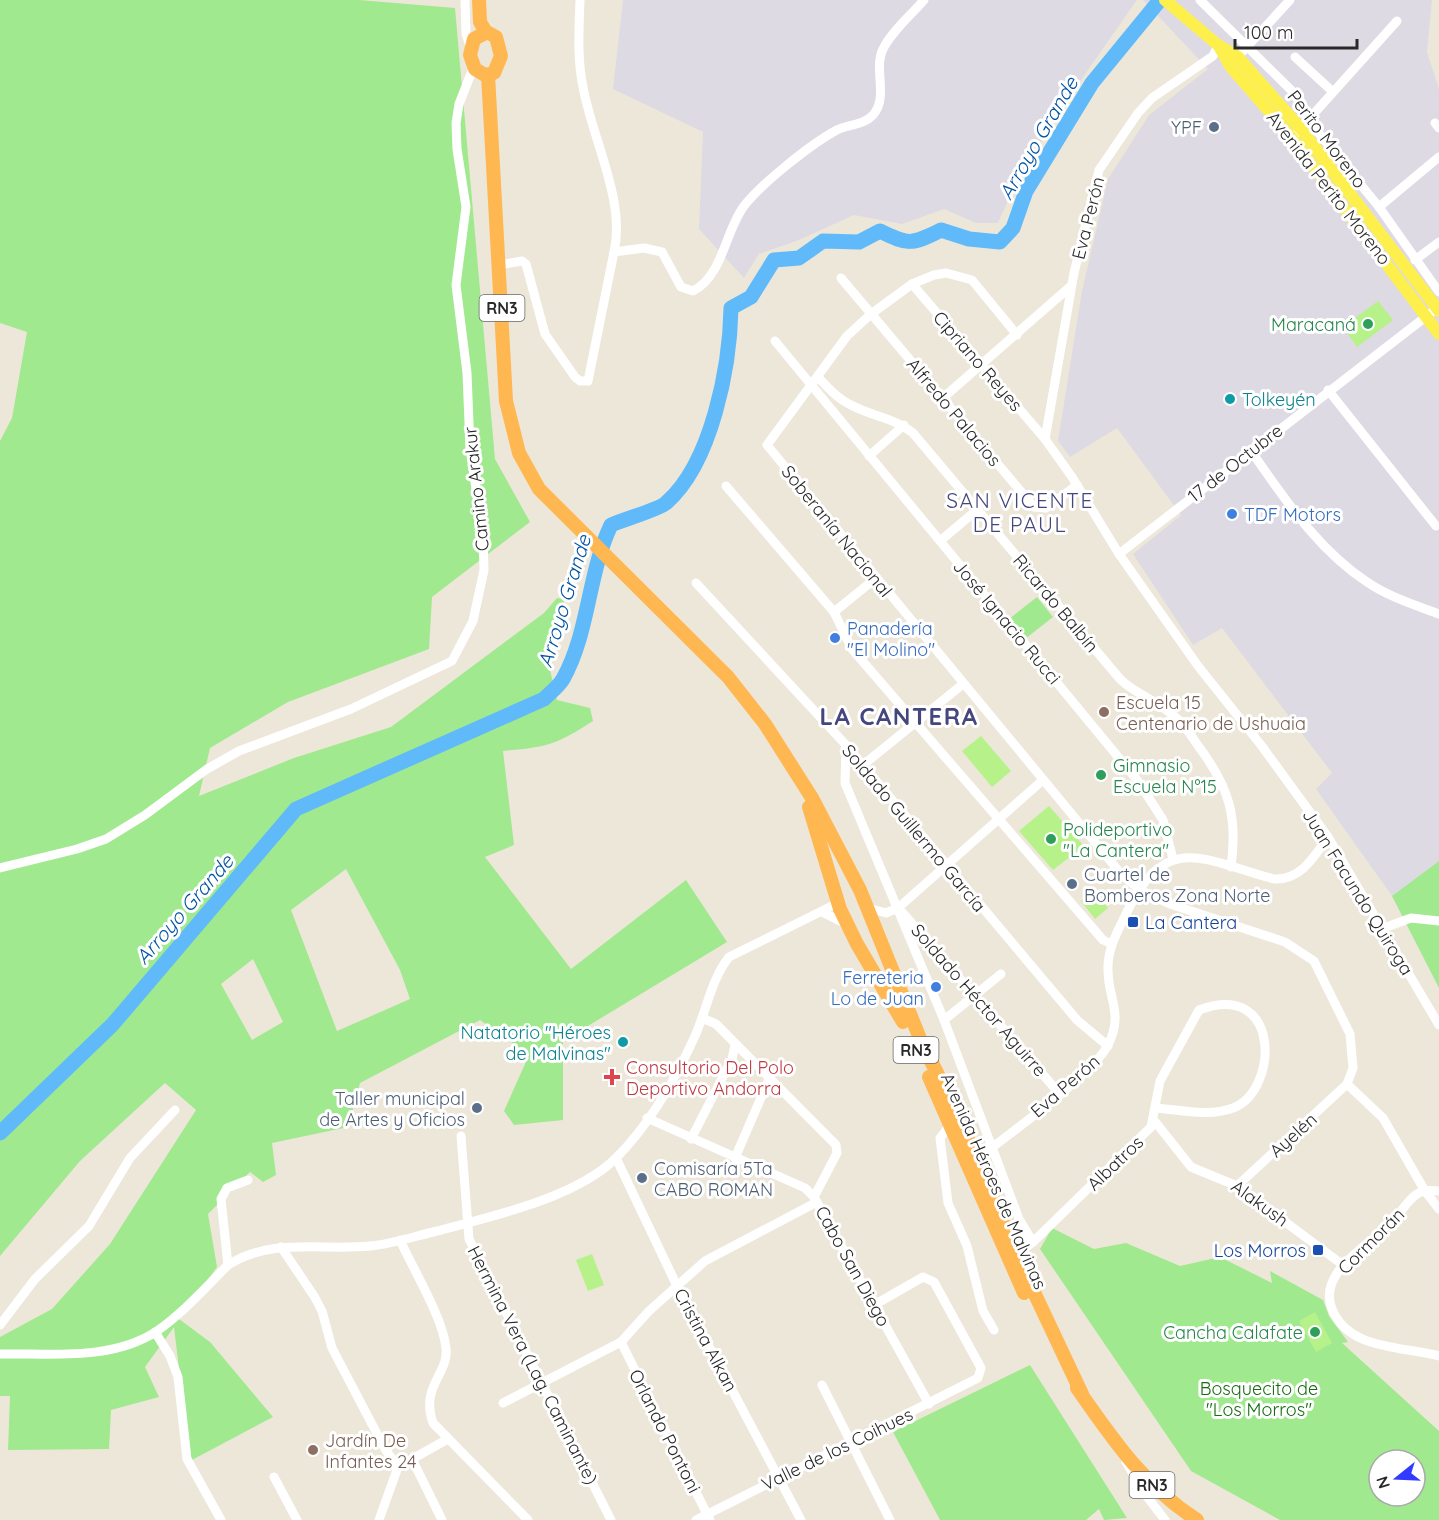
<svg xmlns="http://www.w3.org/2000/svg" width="1439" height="1520" font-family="Quicksand,sans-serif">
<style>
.industrial{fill:#dedae4}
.green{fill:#a0e98f;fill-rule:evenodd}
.pitch{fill:#b6f289}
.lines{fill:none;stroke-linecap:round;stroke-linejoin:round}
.river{stroke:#60bafa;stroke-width:15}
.minor{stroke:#fff;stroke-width:9}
.major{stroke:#fef04c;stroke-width:12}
.highway{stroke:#ffb751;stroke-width:14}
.service-dot{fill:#5c6f8a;stroke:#fff;stroke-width:2}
.leisure-dot{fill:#2e9e5b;stroke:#fff;stroke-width:2}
.culture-dot{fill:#0f9aa8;stroke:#fff;stroke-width:2}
.shop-dot{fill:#3f7fe0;stroke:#fff;stroke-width:2}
.education-dot{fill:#8d6e63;stroke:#fff;stroke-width:2}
.transit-dot{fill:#1a4fb4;stroke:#fff;stroke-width:2}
.health-dot{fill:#e0444e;stroke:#fff;stroke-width:2}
.labels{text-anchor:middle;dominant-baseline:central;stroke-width:6;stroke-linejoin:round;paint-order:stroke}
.shield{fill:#fff;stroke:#696969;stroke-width:1.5}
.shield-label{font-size:16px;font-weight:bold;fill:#292929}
.service-label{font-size:18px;fill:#4e5e75;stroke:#fff;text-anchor:end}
.street-label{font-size:18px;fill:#292929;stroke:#fff}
.leisure-label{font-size:18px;fill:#27864d;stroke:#fff;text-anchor:end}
.culture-label{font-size:18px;fill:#0d838f;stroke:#fff;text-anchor:start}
.shop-label{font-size:18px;fill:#366cbe;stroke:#fff;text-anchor:start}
.education-label{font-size:18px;fill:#785e54;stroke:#fff;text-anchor:start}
.transit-label{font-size:18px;fill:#164399;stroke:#fff;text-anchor:start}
.health-label{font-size:18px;fill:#be3a42;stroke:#fff;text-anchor:start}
.park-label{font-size:18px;fill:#176c12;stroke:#fff}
.water-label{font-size:20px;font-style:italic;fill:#0053a5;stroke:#fff}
.quarter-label{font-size:21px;letter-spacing:1.5px;fill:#45467d;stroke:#fff}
.district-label{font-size:24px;font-weight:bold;letter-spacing:1.5px;fill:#45467d;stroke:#fff}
</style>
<rect width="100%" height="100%" fill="#ede7d9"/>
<g class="industrial">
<path d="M623,0H1137L1062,107L1014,187L998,223H976L944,209L902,224L854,215L799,240L759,254L744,278L699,229L703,132L613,89Z"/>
<path d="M1143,0H1432L1427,52L1439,89V861L1392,896L1316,789L1332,773L1222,628L1193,645L1133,554L1181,515L1117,428L1070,457L1058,441L1082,291L1108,179L1149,115L1208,69Z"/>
</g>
<g class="green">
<path d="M0,0H359L455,8L495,459L530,522L432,597L429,649L288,702L210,748L199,796L294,758L391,727L544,613L557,598L565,599L545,648L557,700L590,708L593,721C556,745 547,747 503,751L514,845L485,857L571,969L686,880L727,942L563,1041V1120L514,1125L504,1111L529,1055L480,1020L360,1083L348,1127L272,1143L276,1175L263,1182L250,1172L208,1214L217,1267L179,1319L210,1342L273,1417L190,1461L174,1327L145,1367L159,1397L111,1410L109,1449L8,1450L10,1396H0V1337L52,1309L110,1244L196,1110L165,1083L80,1161L0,1256V441L12,418L27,332L0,323ZM346,869L400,970L410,999L337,1031L291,910ZM253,959L283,1022L252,1040L221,984Z"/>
<path d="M1037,597L1053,617L1025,639L1009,619Z"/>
<path d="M1439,861V988L1392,896Z"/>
<path d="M1052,1228L1094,1249L1126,1243L1180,1266L1220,1257L1272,1283L1270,1271L1323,1300L1329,1316L1348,1342L1342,1343L1439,1431V1520H1280L1191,1471L1040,1249ZM1379,1460H1415V1496H1379Z"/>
<path d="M1030,1365L1127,1518L1104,1520L1099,1509L1086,1520H940L893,1432Z"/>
</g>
<g class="pitch">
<path d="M1378,301L1393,320L1357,347L1343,327Z"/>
<path d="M981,736L1011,771L992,787L962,751Z"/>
<path d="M1049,806L1084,846L1053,870L1019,831Z"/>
<path d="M1093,891L1108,908L1095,919L1081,901Z"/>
<path d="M592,1254L604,1285L588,1291L576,1260Z"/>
<path d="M1315,1312L1332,1343L1316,1352L1299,1321Z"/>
</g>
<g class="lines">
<path class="river" d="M0,1133L113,1024L296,809L544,699C550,693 559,686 563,679C589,633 588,573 611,525C622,520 660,509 666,503C712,463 730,366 731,308L751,297L774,260L799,258L823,241L859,242L880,231C908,245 912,245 941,230L969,239L1000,242L1013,228L1026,191L1092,83L1160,0"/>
<g class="minor">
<path d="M465,0L466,34L471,49"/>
<path d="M580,0C579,29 577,59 583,87C592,138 626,201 614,252"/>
<path d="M1200,0L1292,91L1302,103L1307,119L1379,207L1439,292"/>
<path d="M1295,57L1332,91"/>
<path d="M1233,62L1290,0"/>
<path d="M1435,123L1439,128"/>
<path d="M1292,138L1397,21"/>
<path d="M1379,207L1439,157"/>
<path d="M1415,260L1439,242"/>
<path d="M500,265L522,261L526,264L545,334L575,377L580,381H588L614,252L644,248L662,252L681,287L693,291C723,276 725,231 744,206C762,183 810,145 835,131C847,124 863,126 873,115C889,97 873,69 883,49C892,31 911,15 924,0"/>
<path d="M841,278L1034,507L1046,508L1077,485"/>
<path d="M912,284L1045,439L1072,477L1119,554L1198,666L1261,745L1328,837L1439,1025"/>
<path d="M1017,335L972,280L946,273L934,275L912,284L871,314L847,336L767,445L1122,875L1140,890L1170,904L1285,942L1314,961L1350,1034L1353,1068L1347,1084L1383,1118L1425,1191L1439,1209"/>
<path d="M775,341L1138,781L1163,820L1173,859"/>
<path d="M818,377C828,388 838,399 851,405C871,416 895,418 913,433L1120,679C1134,693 1153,699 1169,712C1182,721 1190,734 1199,747C1229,787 1238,817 1231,867"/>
<path d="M1328,390L1436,526"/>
<path d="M944,397L1071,286"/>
<path d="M1045,439L1074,273L1099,170L1138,113L1152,98L1213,56L1218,45"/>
<path d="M1251,451C1285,499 1317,549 1367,582C1389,597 1415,605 1439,614"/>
<path d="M869,456L904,425"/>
<path d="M726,486L834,612L852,649L1103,940L1112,944"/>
<path d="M940,541L978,509"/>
<path d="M1119,554L1437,308"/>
<path d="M696,583L846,745L1077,1020L1108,1046"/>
<path d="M834,612L876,578"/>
<path d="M846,745L845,783L944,1020L1019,1219L1033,1242"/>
<path d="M863,765L963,684"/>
<path d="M0,868L77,849L106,839L145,815L207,769L239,751L351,709L452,661L473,621L484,570L483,536L470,448L467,373L456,285L466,207L457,149L456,123L459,104L474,66"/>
<path d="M868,908L886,913L898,908L1043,780"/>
<path d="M822,912L846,924"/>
<path d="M902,912L1059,1093"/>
<path d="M1384,928L1411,918L1439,921"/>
<path d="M702,1018L716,1024L836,1145L837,1153L814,1197"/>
<path d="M944,1020L1001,974"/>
<path d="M647,1118L805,1188L814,1197L929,1404"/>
<path d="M1153,1119L1191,1167L1237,1186L1343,1265"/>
<path d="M951,1124L940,1138L948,1203L967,1246L983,1311L994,1330"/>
<path d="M461,1136L469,1239L611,1520"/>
<path d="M691,1139L732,1059L735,1045"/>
<path d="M616,1158L677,1286L801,1520"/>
<path d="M735,1158L769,1079"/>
<path d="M971,1159L989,1150C1018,1127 1093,1074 1108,1045C1124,1013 1108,1000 1108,970C1107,948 1119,929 1128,910C1167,830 1206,861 1274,879C1301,880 1314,857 1328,837"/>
<path d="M1237,1186L1347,1084"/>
<path d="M1439,1191C1432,1190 1423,1190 1417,1194C1406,1201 1399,1216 1390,1225C1368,1245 1317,1273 1332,1309C1348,1350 1402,1346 1439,1356"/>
<path d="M400,1240C413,1269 443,1318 446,1348C449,1374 420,1386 433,1423L528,1520"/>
<path d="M281,1247L314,1296L322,1311L332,1348L385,1449L398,1467"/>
<path d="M1013,1256L1033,1242L1151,1127L1160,1081L1199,1010C1282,979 1279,1091 1233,1108C1210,1117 1180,1110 1156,1108"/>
<path d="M228,1265L221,1199L227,1188L248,1180"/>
<path d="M0,1325L35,1279L89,1226L130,1158L175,1110"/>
<path d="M155,1332L170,1356L178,1377L187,1459L221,1520"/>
<path d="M621,1342L710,1520"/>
<path d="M0,1354C52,1353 112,1361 157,1331C183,1313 206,1287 228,1265C272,1237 322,1251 370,1246C393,1244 415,1236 437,1231C490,1217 576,1198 616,1158C649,1125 676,1078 695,1036C707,1009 711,980 729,957L838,903"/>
<path d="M822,1385L890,1520"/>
<path d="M503,1403L621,1342L649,1311L705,1261L817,1202"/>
<path d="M412,1459L442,1520"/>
<path d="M1126,1462L1145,1494L1165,1520"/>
<path d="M274,1477L297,1520"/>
<path d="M379,1520L398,1467L446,1440"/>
<path d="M696,1520L978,1378L981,1368L934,1282L923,1277L874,1305"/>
</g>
<g class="major">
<path d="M1165,0L1218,45L1238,57L1301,129L1439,311"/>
<path d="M1219,46L1230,66L1292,138L1439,334"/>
</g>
<g class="highway">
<path d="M479,0L480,22L486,32"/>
<path d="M487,32L496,37L501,56L494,73L485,75L475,69L470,55L474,39Z"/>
<path d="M488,75L506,401L519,453L539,489L728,677L765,724L812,798L860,890L921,1041L956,1111L1016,1254L1082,1394"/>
<path d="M809,807L840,909L857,944L903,1022"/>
<path d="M929,1077L1024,1293"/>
<path d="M1077,1388C1112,1438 1144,1486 1197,1520"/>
</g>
</g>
<g class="service-dot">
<circle cx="1214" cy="127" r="6"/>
<circle cx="1072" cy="884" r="6"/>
<circle cx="477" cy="1108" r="6"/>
<circle cx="642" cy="1178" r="6"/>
</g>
<g class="leisure-dot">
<circle cx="1368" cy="324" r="6"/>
<circle cx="1101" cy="775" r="6"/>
<circle cx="1051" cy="839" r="6"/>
<circle cx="1315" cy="1332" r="6"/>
</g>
<g class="culture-dot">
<circle cx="1230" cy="399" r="6"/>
<circle cx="623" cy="1042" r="6"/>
</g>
<g class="shop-dot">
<circle cx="1232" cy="514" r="6"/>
<circle cx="835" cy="638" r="6"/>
<circle cx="936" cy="987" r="6"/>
</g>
<g class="education-dot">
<circle cx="1104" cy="712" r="6"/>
<circle cx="313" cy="1450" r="6"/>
</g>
<g class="transit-dot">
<rect x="1127" y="916" width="12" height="12" rx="3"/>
<rect x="1312" y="1244" width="12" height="12" rx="3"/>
</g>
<path class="health-dot" d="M609 1068h6v6h6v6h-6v6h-6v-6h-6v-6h6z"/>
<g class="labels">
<g class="shield">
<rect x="479.5" y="295" width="45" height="26" rx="4.5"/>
<rect x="893.5" y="1037" width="45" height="26" rx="4.5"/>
<rect x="1129.5" y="1472" width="45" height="26" rx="4.5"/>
</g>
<g class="shield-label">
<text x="502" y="308">RN3</text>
<text x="916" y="1050">RN3</text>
<text x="1152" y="1485">RN3</text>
</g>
<g class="service-label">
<text x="1202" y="127">YPF</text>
<text x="1084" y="874" text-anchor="start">Cuartel de<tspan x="1084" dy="21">Bomberos Zona Norte</tspan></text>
<text x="465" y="1098">Taller municipal<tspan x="465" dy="21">de Artes y Oficios</tspan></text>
<text x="654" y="1168" text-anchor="start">Comisaría 5Ta<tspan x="654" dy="21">CABO ROMAN</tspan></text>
</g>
<g class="street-label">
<text transform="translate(1327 139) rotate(53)">Perito Moreno</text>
<text transform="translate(1329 188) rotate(52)">Avenida Perito Moreno</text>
<text transform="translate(1088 218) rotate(-76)">Eva Perón</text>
<text transform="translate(978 361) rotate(49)">Cipriano Reyes</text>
<text transform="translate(954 412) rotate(50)">Alfredo Palacios</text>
<text transform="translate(1235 463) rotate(-38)">17 de Octubre</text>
<text transform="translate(476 489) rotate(-96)">Camino Arakur</text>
<text transform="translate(837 531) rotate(51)">Soberanía Nacional</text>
<text transform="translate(1056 603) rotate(50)">Ricardo Balbín</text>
<text transform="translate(1007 622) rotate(50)">José Ignacio Rucci</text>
<text transform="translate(914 828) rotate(50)">Soldado Guillermo García</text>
<text transform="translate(1358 892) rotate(58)">Juan Facundo Quiroga</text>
<text transform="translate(979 1000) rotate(49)">Soldado Héctor Aguirre</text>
<text transform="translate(1065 1086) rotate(-41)">Eva Perón</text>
<text transform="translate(1293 1135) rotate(-42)">Ayelén</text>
<text transform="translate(1115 1163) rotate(-44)">Albatros</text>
<text transform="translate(994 1181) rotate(66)">Avenida Héroes de Malvinas</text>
<text transform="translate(1260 1203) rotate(36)">Alakush</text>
<text transform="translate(1371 1241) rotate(-45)">Cormorán</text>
<text transform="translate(853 1266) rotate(61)">Cabo San Diego</text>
<text transform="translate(706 1340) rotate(62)">Cristina Alkan</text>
<text transform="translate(533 1365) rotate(63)">Hermina Vera (Lag. Caminante)</text>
<text transform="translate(665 1431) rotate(63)">Orlando Pontoni</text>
<text transform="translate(837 1449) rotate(-26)">Valle de los Coihues</text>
</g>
<g class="leisure-label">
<text x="1356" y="324">Maracaná</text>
<text x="1113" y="765" text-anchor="start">Gimnasio<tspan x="1113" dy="21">Escuela N°15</tspan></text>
<text x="1063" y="829" text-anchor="start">Polideportivo<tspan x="1063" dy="21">"La Cantera"</tspan></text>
<text x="1303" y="1332">Cancha Calafate</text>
</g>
<g class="culture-label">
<text x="1242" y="399">Tolkeyén</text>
<text x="611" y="1032" text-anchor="end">Natatorio "Héroes<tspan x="611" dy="21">de Malvinas"</tspan></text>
</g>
<g class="shop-label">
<text x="1244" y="514">TDF Motors</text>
<text x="847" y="628">Panadería<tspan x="847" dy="21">"El Molino"</tspan></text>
<text x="924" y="977" text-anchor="end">Ferreteria<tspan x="924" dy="21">Lo de Juan</tspan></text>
</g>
<g class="education-label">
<text x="1116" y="702">Escuela 15<tspan x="1116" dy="21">Centenario de Ushuaia</tspan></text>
<text x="325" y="1440">Jardín De<tspan x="325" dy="21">Infantes 24</tspan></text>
</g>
<g class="transit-label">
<text x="1145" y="922">La Cantera</text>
<text x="1306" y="1250" text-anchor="end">Los Morros</text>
</g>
<g class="health-label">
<text x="626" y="1067">Consultorio Del Polo<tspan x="626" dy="21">Deportivo Andorra</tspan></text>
</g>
<g class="park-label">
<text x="1259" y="1388">Bosquecito de<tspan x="1259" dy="21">"Los Morros"</tspan></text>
</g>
<g class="water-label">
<text transform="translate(1038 138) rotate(-60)">Arroyo Grande</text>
<text transform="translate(564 601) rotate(-73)">Arroyo Grande</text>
<text transform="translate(184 909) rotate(-49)">Arroyo Grande</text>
</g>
<g class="quarter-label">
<text x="1020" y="500">SAN VICENTE<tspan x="1020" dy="24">DE PAUL</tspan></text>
</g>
<g class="district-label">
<text x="899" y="716">LA CANTERA</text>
</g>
</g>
<g transform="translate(1397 1478) rotate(252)"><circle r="28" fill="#ffffff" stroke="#a9a9a9" stroke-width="1.5"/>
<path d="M0-4.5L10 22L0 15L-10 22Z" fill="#333aff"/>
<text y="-9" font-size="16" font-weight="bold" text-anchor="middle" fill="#292929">N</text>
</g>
<path d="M1235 39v9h122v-9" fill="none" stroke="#292929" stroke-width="3"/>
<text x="1244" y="39" font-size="18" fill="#292929" stroke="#ffffff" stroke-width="4.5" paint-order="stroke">100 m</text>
</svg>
